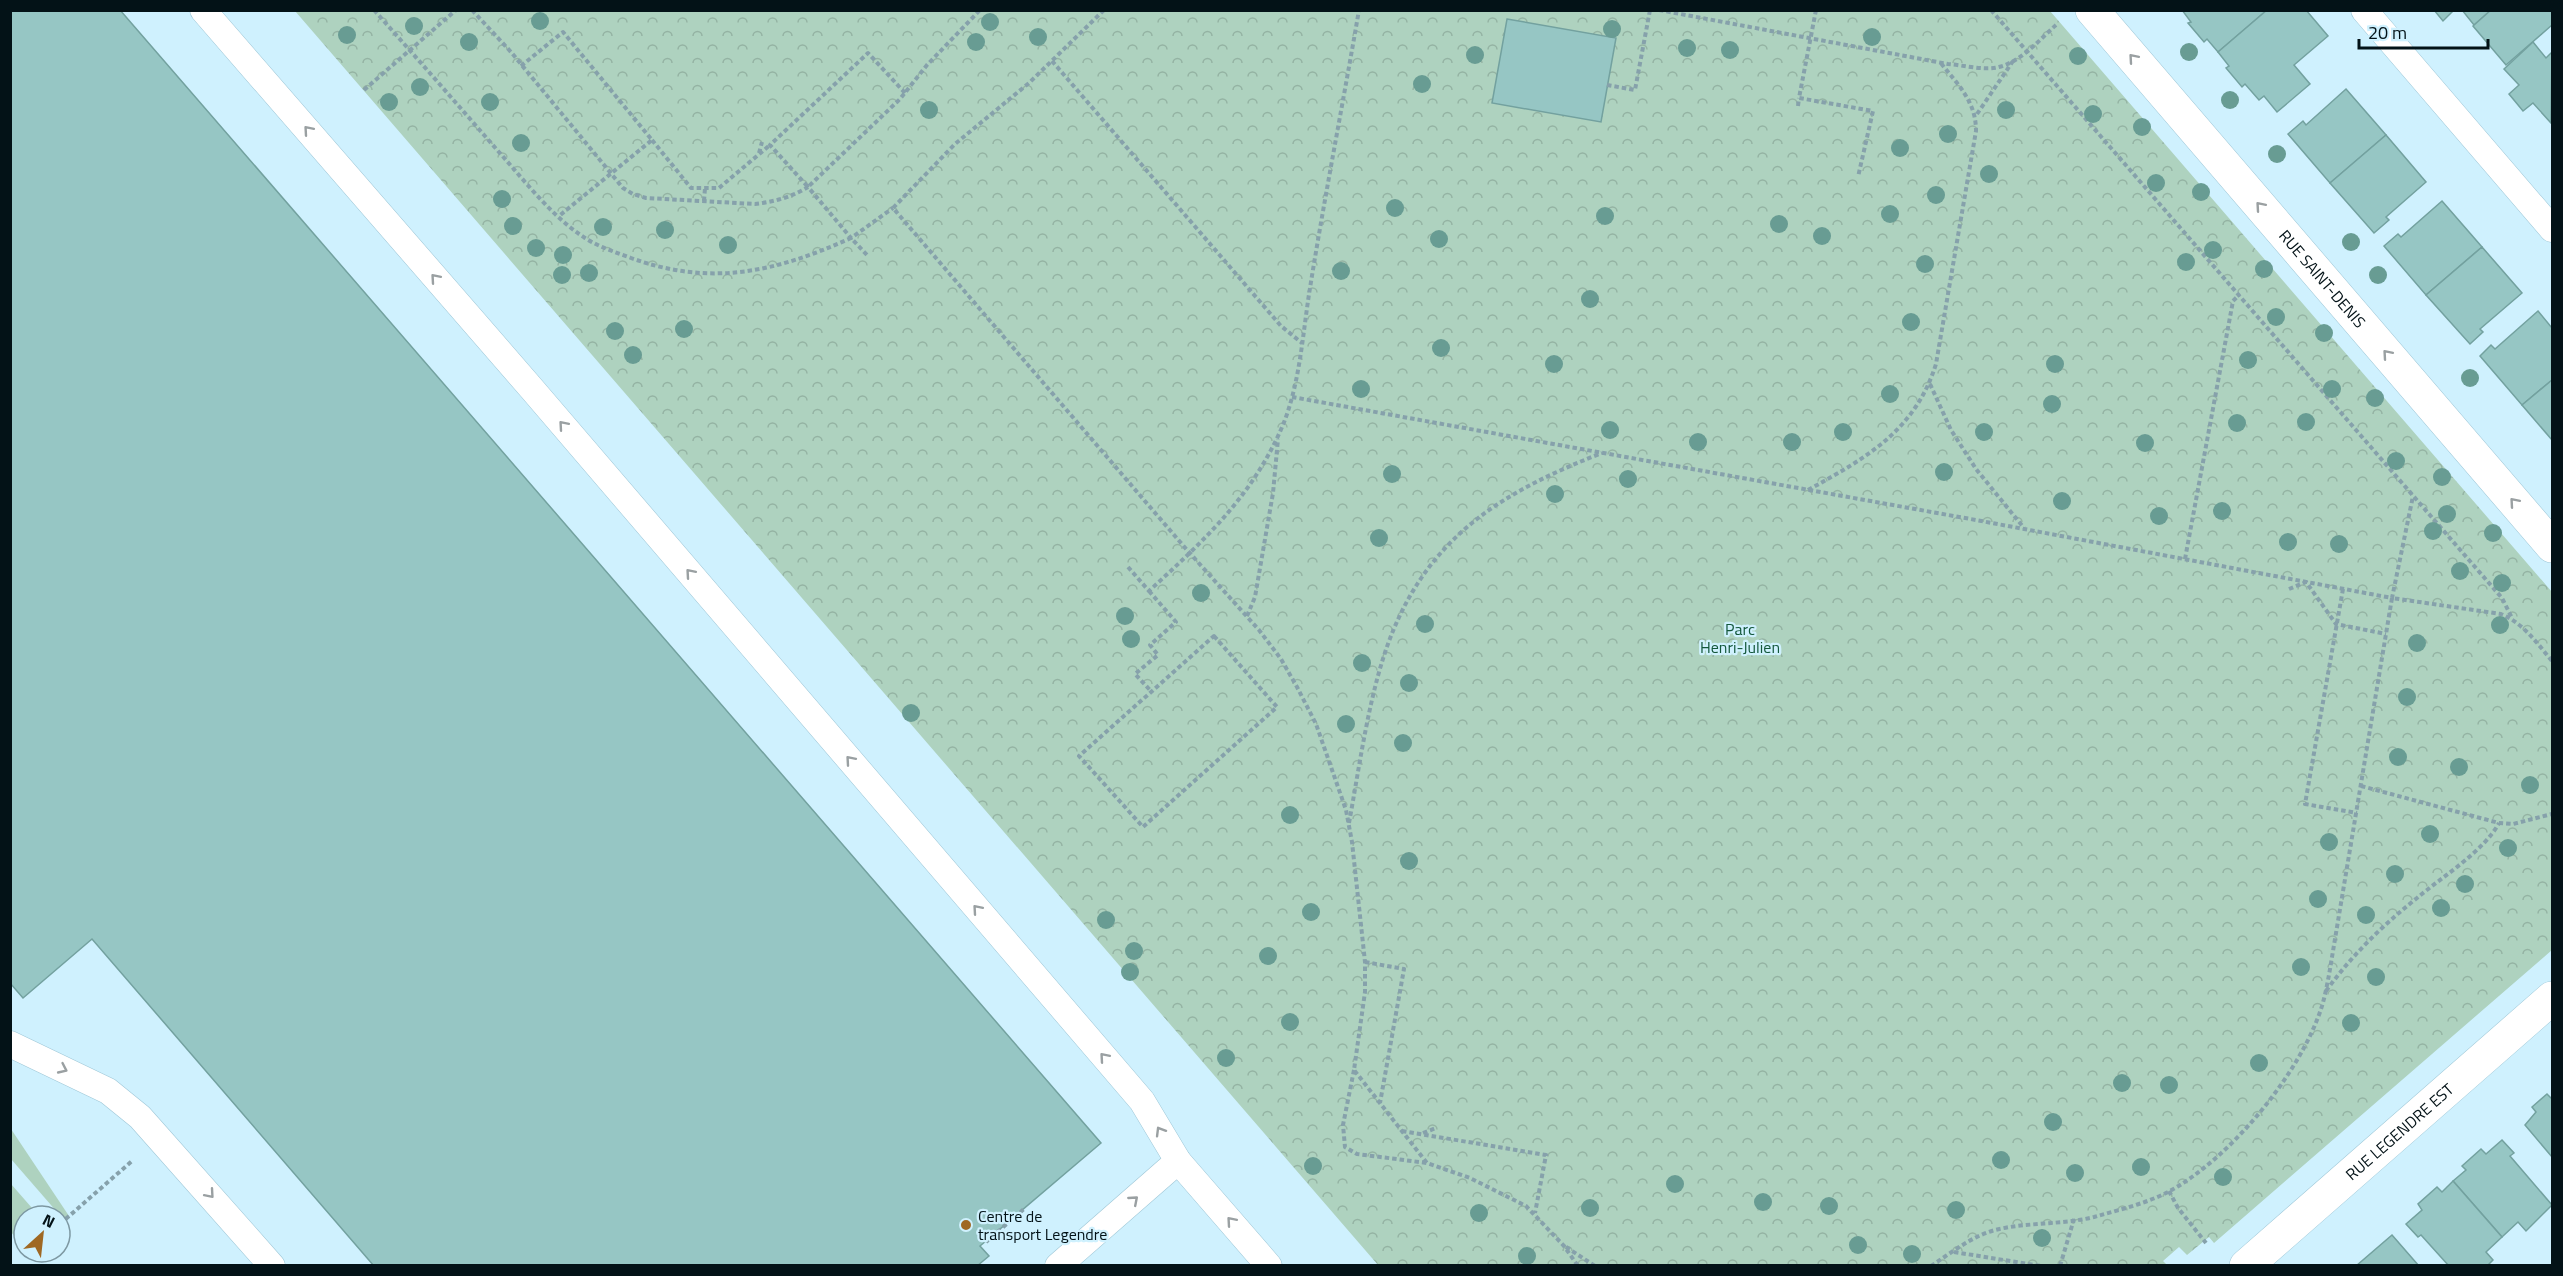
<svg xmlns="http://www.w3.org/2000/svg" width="2563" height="1276" font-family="'Titillium Web',sans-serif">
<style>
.grass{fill:#aed2bf}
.park{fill:url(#park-crowns)}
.building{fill:#96c6c4;stroke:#73a19f;stroke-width:1.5}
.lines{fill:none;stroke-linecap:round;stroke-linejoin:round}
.service-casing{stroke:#9ec7d7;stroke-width:27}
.minor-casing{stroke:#9ec7d7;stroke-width:34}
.path{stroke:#86a1ab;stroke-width:4;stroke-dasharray:4.5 3;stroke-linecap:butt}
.service{stroke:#fff;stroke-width:26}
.minor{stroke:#fff;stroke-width:33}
.tree{fill:#689c93}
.oneway{stroke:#9aa0a2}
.poi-dot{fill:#9f6823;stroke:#cff1fe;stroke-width:2}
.labels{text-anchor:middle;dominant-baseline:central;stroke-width:4.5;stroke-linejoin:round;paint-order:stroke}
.street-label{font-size:16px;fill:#031217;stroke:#cff1fe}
.park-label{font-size:16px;fill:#13573b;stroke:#cff1fe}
.poi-label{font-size:16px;fill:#031217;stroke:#cff1fe;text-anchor:start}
</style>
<defs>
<pattern id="park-crowns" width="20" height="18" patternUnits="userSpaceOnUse" patternTransform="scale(1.5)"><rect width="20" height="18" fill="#aed2bf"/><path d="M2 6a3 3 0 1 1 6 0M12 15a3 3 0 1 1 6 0" fill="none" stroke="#94b3a3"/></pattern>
</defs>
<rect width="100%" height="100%" fill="#cff1fe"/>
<g class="grass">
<path d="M11,1129L69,1216L64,1220L11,1159Z"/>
<path d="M11,1184L39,1216H24V1248L11,1232Z"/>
</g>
<path class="park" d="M295,11H2050L2552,592V950L2214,1243L2209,1237L2187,1255L2179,1247L2163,1261L2167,1265H1378Z"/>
<g class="building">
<path d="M10,10H120L1101,1143L980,1246L989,1256L977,1266H374L92,939L23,998L10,983Z"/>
<path d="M2182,10H2267L2218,52L2207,39L2204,42L2188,23L2191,22Z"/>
<path d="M2267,10H2306L2328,36L2294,65L2310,84L2277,112L2264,96L2259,100L2245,84L2242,87L2226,68L2229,66L2218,52Z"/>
<path d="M2434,10H2454L2443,21Z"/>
<path d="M2462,10H2491L2474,25Z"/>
<path d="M2491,10H2552V25L2506,65L2473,26Z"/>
<path d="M1507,19L1616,38L1601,122L1492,103Z"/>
<path d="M2533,42L2546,58L2552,52L2551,123L2533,103L2523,111L2509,94L2519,85L2504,69Z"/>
<path d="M2346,89L2386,135L2330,183L2288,134L2303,121L2306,125Z"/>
<path d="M2386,135L2426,182L2386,217L2389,220L2374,233L2330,183Z"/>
<path d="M2442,201L2482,247L2426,295L2384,246L2398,234L2401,237Z"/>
<path d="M2482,247L2522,293L2480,329L2483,332L2470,344L2426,295Z"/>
<path d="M2538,311L2552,328V380L2522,405L2480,356L2491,345L2495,349Z"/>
<path d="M2552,380V440L2522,405Z"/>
<path d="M2547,1094L2552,1099V1157L2525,1125L2536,1112L2532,1107Z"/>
<path d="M2502,1140L2514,1153L2510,1156L2552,1205L2526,1231L2518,1222L2502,1237L2453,1181L2466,1170L2462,1166L2481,1149L2486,1154Z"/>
<path d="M2453,1181L2502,1237L2486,1252L2493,1260L2487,1266H2449L2421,1235L2418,1237L2406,1224L2422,1210L2418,1204L2437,1187L2442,1192Z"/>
<path d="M2392,1235L2419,1266H2356Z"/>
</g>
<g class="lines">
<defs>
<g id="service">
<path d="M203,10L532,389L1142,1101L1178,1161L1269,1266"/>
<path d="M2364,10L2552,229"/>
<path d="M10,1044L108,1091L140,1117L272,1266"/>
<path d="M1058,1266L1178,1161"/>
</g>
<g id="minor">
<path id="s1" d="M2092,10L2552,546"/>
<path id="s2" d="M2246,1266L2552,998"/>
</g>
</defs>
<use href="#service" class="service-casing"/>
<use href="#minor" class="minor-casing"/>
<g class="path">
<path d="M374,10C416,57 457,104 498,151C525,181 551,216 585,238C599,247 615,252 631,258C711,287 776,272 851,238L868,256"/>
<path d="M472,10L511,52L623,188L633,194L646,198L755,204C773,202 792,197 808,187L851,238L893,208"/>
<path d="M1104,10L1029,83L955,144L893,208L1187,550L1259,630L1281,659L1297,687L1316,724L1346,810L1352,842L1365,962V992L1354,1070L1427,1163L1470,1178L1526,1206L1564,1246L1578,1266"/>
<path d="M1659,10L1948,64C1963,65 1984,71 1999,67C2022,61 2039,40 2056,25"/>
<path d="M1816,10L1799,98L1873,111L1858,177"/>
<path d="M1991,10L2502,598L2512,618"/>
<path d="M1052,61L1281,326L1302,343"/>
<path d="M521,66L563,32L652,140L559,216"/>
<path d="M1607,85L1635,90L1650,10"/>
<path d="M364,90L456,10"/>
<path d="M905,93L868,53L770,145L808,187L900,99L927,65L980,10"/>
<path d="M1798,106L1799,98"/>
<path d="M1977,114L2013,61"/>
<path d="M652,140L691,188H719L770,145"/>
<path d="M759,153L762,142"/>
<path d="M704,201L705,188"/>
<path d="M1930,384L1951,430L1976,469L2024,528"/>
<path d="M1292,397L1976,520L2392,598L2413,496"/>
<path d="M1808,490C1866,458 1915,431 1936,364L1976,131C1976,101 1958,85 1940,62"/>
<path d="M2185,559L2233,301L2239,295"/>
<path d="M1128,567L1149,591C1201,543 1248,501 1279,434C1300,389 1302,337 1310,288C1325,195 1343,103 1359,10"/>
<path d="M2289,589L2306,582L2336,624L2386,634"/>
<path d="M2343,589L2305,804L2357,813"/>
<path d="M1149,591L1176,622L1150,645L1158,655L1135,674L1151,691"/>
<path d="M1247,616L1255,597L1273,493L1278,439"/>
<path d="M1214,636L1277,707L1143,827L1079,756Z"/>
<path d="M2361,786L2499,823L2513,824L2552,814"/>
<path d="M1349,823C1360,764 1370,686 1393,631C1433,533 1507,490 1602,453"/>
<path d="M1365,962L1404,969L1380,1103"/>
<path d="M2326,991C2352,955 2382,926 2417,898C2442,877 2484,851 2499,823"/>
<path d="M1354,1070L1343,1125L1345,1147L1357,1154L1427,1163"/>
<path d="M1402,1131L1546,1155L1535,1213"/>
<path d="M1423,1133L1436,1128"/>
<path d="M2169,1191L2178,1208L2206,1243"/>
<path d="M60,1224L132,1161"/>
<path d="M986,1242L1024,1209"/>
<path d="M1566,1247L1595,1266"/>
<path d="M1954,1252L2041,1266"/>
<path d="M1931,1266C1951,1253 1972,1236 1995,1230C2027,1222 2062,1225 2094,1217C2118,1210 2145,1204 2168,1192C2230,1159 2301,1073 2322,1006C2325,996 2327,985 2329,975L2392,598L2501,614C2523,623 2537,643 2552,661"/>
<path d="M2060,1266L2074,1219"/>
</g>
<use href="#service" class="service"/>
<use href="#minor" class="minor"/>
</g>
<g class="tree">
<circle cx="540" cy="21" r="9"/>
<circle cx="990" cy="22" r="9"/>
<circle cx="414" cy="26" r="9"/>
<circle cx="1612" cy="29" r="9"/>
<circle cx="347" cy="35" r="9"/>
<circle cx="1038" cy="37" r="9"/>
<circle cx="1872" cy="37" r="9"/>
<circle cx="469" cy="42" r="9"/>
<circle cx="976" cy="42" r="9"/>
<circle cx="1687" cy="48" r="9"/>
<circle cx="1730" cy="50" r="9"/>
<circle cx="2189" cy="52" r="9"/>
<circle cx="1475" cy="55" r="9"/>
<circle cx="2078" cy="56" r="9"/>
<circle cx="1422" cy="84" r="9"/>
<circle cx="420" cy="87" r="9"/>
<circle cx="2230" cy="100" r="9"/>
<circle cx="389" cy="102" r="9"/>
<circle cx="490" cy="102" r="9"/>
<circle cx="929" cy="110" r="9"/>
<circle cx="2006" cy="110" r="9"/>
<circle cx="2093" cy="114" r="9"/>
<circle cx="2142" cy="127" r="9"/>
<circle cx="1948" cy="134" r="9"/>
<circle cx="521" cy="143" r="9"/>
<circle cx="1900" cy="148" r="9"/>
<circle cx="2277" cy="154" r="9"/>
<circle cx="1989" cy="174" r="9"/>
<circle cx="2156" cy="183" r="9"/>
<circle cx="2201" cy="192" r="9"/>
<circle cx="1936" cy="195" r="9"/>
<circle cx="502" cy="199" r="9"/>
<circle cx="1395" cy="208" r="9"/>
<circle cx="1890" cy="214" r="9"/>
<circle cx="1605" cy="216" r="9"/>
<circle cx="1779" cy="224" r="9"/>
<circle cx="513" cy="226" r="9"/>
<circle cx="603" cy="227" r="9"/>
<circle cx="665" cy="230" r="9"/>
<circle cx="1822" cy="236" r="9"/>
<circle cx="1439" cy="239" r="9"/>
<circle cx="2351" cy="242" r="9"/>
<circle cx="728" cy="245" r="9"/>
<circle cx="536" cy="248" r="9"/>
<circle cx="2213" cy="250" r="9"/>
<circle cx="563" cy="255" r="9"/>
<circle cx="2186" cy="262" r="9"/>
<circle cx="1925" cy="264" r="9"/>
<circle cx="2264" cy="269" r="9"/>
<circle cx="1341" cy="271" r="9"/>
<circle cx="589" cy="273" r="9"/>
<circle cx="562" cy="275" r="9"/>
<circle cx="2378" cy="275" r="9"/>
<circle cx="1590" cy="299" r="9"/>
<circle cx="2276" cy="317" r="9"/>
<circle cx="1911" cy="322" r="9"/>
<circle cx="684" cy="329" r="9"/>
<circle cx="615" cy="331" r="9"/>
<circle cx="2324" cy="333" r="9"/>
<circle cx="1441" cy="348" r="9"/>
<circle cx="633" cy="355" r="9"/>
<circle cx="2248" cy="360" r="9"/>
<circle cx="1554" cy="364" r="9"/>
<circle cx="2055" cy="364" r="9"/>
<circle cx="2470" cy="378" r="9"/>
<circle cx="1361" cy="389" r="9"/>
<circle cx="2332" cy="389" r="9"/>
<circle cx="1890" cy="394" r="9"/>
<circle cx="2375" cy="398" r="9"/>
<circle cx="2052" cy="404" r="9"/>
<circle cx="2306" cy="422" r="9"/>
<circle cx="2237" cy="423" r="9"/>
<circle cx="1610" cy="430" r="9"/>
<circle cx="1843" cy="432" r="9"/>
<circle cx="1984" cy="432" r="9"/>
<circle cx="1698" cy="442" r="9"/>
<circle cx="1792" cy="442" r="9"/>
<circle cx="2145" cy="443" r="9"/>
<circle cx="2396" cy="461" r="9"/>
<circle cx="1944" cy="472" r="9"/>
<circle cx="1392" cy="474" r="9"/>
<circle cx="2442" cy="477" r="9"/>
<circle cx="1628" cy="479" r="9"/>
<circle cx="1555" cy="494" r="9"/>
<circle cx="2062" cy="501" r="9"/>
<circle cx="2222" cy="511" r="9"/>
<circle cx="2447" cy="514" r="9"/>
<circle cx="2159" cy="516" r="9"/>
<circle cx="2433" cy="531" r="9"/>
<circle cx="2493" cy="533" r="9"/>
<circle cx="1379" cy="538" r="9"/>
<circle cx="2288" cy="542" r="9"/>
<circle cx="2339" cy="544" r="9"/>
<circle cx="2460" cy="571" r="9"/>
<circle cx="2502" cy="583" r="9"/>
<circle cx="1201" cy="593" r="9"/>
<circle cx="1125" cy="616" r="9"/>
<circle cx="1425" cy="624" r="9"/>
<circle cx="2500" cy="625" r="9"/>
<circle cx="1131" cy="639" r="9"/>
<circle cx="2417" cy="643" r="9"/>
<circle cx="1362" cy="663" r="9"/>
<circle cx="1409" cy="683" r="9"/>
<circle cx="2407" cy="697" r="9"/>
<circle cx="911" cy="713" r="9"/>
<circle cx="1346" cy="724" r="9"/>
<circle cx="1403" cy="743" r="9"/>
<circle cx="2398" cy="757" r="9"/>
<circle cx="2459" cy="767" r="9"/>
<circle cx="2530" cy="785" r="9"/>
<circle cx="1290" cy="815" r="9"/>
<circle cx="2430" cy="834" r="9"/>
<circle cx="2329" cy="842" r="9"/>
<circle cx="2508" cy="848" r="9"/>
<circle cx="1409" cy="861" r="9"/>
<circle cx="2395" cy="874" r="9"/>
<circle cx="2465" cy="884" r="9"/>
<circle cx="2318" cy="899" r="9"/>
<circle cx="2441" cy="908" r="9"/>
<circle cx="1311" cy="912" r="9"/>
<circle cx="2366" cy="915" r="9"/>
<circle cx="1106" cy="920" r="9"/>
<circle cx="1134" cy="951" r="9"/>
<circle cx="1268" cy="956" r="9"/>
<circle cx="2301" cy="967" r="9"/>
<circle cx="1130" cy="972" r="9"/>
<circle cx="2376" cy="977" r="9"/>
<circle cx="1290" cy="1022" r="9"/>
<circle cx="2351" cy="1023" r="9"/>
<circle cx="1226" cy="1058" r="9"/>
<circle cx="2259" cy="1063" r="9"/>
<circle cx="2122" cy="1083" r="9"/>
<circle cx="2169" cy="1085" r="9"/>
<circle cx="2053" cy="1122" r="9"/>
<circle cx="2001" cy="1160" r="9"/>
<circle cx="1313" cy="1166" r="9"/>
<circle cx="2141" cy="1167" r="9"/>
<circle cx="2075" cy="1173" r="9"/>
<circle cx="2223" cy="1177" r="9"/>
<circle cx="1675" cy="1184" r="9"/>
<circle cx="1763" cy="1202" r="9"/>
<circle cx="1829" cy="1206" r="9"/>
<circle cx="1590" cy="1208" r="9"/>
<circle cx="1956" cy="1210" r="9"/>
<circle cx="1479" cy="1213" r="9"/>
<circle cx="2042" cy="1238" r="9"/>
<circle cx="1858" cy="1245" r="9"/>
<circle cx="1912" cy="1254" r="9"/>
<circle cx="1527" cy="1256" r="9"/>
</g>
<defs><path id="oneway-chevron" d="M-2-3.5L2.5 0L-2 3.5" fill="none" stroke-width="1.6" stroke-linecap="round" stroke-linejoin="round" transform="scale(1.5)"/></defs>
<g class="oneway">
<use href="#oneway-chevron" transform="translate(2133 58) rotate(-131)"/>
<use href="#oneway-chevron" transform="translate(308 130) rotate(-131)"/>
<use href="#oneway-chevron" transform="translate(2260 206) rotate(-131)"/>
<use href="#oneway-chevron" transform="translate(435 278) rotate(-131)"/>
<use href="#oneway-chevron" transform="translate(2387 354) rotate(-131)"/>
<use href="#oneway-chevron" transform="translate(563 425) rotate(-131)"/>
<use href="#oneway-chevron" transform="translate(2514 502) rotate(-131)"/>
<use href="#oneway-chevron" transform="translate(690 573) rotate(-131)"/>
<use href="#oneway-chevron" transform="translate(850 760) rotate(-131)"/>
<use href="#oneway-chevron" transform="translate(977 909) rotate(-131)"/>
<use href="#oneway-chevron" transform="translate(1104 1057) rotate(-131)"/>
<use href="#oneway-chevron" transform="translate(63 1069) rotate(25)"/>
<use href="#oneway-chevron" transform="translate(1160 1131) rotate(-121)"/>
<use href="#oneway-chevron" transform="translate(210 1194) rotate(49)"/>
<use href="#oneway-chevron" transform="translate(1134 1200) rotate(-41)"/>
<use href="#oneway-chevron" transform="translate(1231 1221) rotate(-131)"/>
</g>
<circle class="poi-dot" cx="966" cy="1225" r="6"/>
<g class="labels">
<g class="street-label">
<text stroke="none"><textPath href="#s1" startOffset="354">RUE SAINT-DENIS</textPath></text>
<text stroke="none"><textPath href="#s2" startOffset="204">RUE LEGENDRE EST</textPath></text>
</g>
<g class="park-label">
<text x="1740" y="629">Parc<tspan x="1740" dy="18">Henri-Julien</tspan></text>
</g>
<g class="poi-label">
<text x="978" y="1216">Centre de<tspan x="978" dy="18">transport Legendre</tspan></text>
</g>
</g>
<rect width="2563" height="1276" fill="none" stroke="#031217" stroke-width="24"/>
<g transform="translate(42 1234) rotate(27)"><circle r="28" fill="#cff1fe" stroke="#7d98a2" stroke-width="1.5"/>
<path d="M0-4.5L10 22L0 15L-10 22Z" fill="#9f6823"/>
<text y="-9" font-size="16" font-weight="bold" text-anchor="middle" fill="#031217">N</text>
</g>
<path d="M2359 39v9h129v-9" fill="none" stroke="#031217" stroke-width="3"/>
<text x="2368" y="39" font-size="18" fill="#031217" stroke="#cff1fe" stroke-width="4.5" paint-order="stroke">20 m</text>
</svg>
